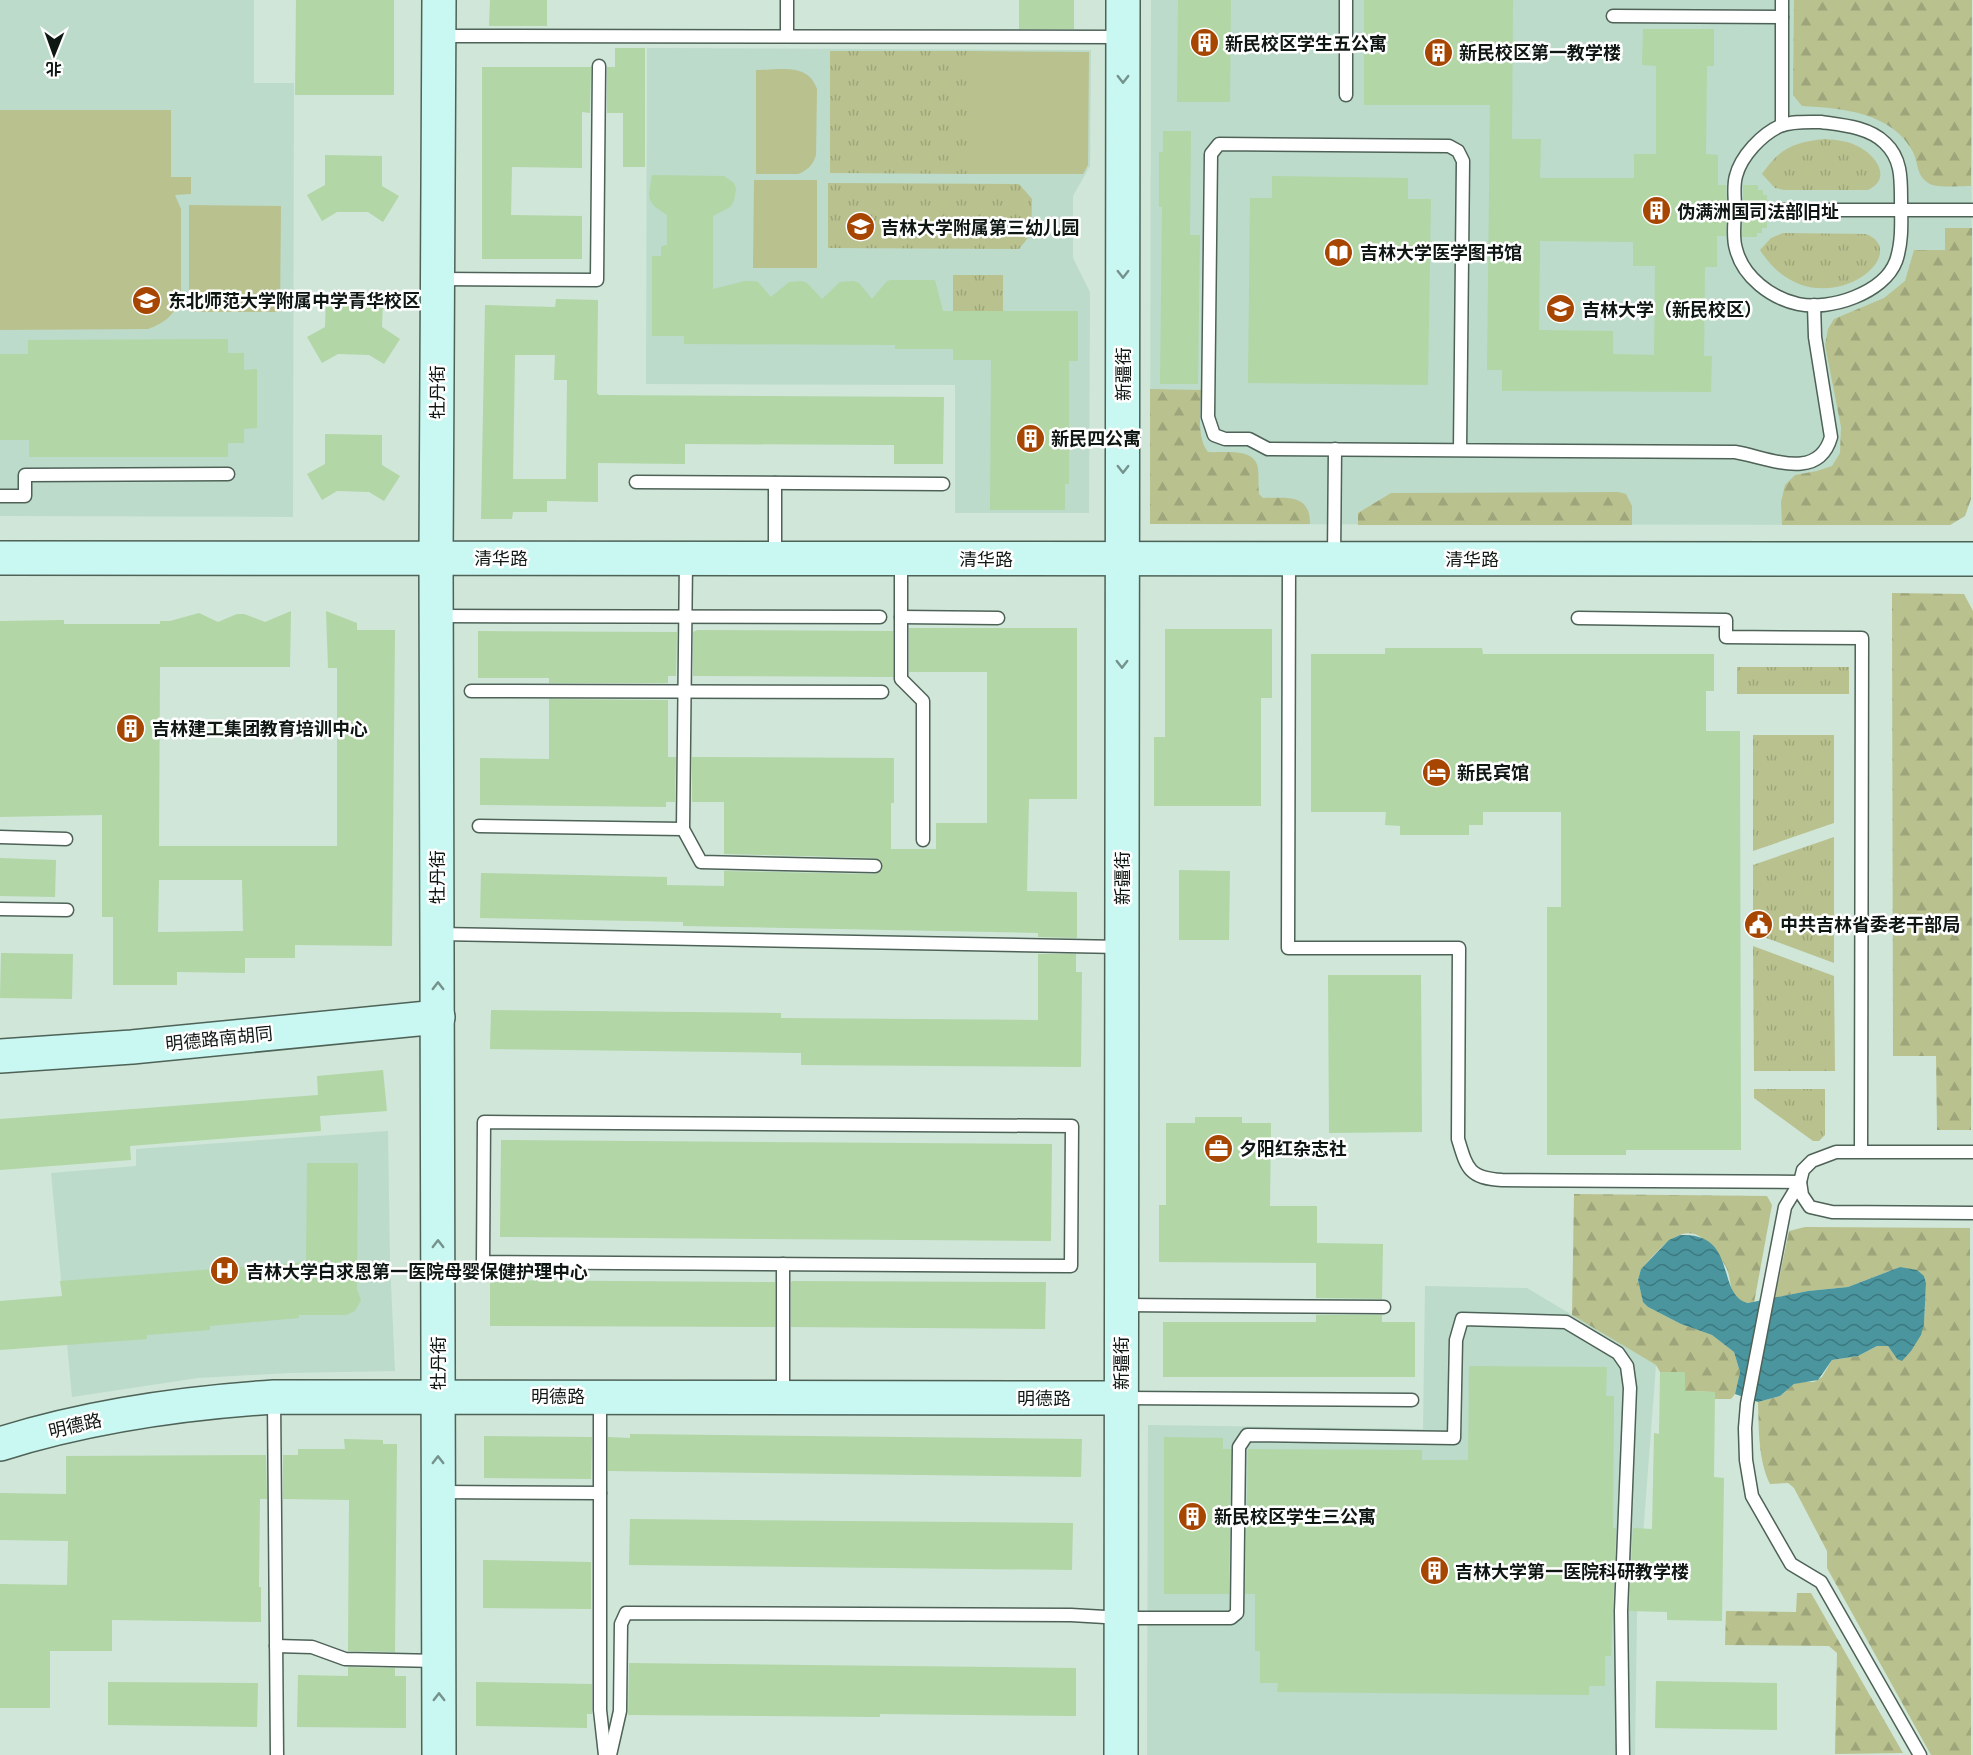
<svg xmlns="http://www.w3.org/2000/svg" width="1973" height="1755" font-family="Ubuntu,'Noto Sans SC',sans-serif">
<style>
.built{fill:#bcdbca}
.grass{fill:url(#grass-tufts)}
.forest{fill:url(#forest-firs)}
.park{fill:#b9c18e}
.water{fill:url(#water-waves)}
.building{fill:#b2d6a6;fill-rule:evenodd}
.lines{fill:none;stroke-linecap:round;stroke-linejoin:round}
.lane-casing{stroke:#4e6257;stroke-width:15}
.secondary-casing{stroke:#4e6257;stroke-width:36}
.lane{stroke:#fff;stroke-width:12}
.secondary{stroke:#c9f7f1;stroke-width:33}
.oneway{stroke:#75928d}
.labels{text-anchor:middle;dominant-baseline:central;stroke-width:5;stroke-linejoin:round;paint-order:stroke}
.poi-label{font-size:18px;font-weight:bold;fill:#0f1713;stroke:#fff;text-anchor:start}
.street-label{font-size:18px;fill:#0f1713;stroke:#fff}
</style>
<defs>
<pattern id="grass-tufts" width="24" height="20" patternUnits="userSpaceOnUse" patternTransform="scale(1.5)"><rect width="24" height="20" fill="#b9c18e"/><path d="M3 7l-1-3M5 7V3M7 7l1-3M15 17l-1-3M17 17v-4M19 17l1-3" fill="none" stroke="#9ea57a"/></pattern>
<pattern id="forest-firs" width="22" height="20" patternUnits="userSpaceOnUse" patternTransform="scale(1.5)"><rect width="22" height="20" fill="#b9c18e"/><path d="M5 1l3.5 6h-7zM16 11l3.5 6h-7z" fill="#9ea57a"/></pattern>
<pattern id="water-waves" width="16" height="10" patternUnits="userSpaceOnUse" patternTransform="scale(1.5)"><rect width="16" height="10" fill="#4a959e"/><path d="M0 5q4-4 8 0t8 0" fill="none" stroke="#3c7980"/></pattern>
</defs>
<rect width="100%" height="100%" fill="#cfe6d9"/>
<g class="built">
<path d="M0,0H254V83H294L293,517L0,516Z"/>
<path d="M1151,0H1972L1971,499L1965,516L1950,525L1150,524Z"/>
<path d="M647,48L1091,50L1090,166L1073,196V258L1090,292L1089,513H955V385L646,384Z"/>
<path d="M388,1131L390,1262L395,1371L289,1373L198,1378L72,1397L51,1173L136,1166V1149Z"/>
<path d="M1425,1286L1527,1288L1656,1365L1637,1615L1635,1755H1147L1148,1425L1423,1429Z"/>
</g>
<g class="grass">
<path d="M830,51H971V174L830,173Z"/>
<path d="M1825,139C1837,140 1850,141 1861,148C1878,158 1891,179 1868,190H1784L1775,188L1762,174C1780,148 1794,142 1825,139Z"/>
<path d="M828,183L1019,184L1032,199L1031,234L1019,249L828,248Z"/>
<path d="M1783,233L1866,234C1918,255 1814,335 1760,250L1771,238Z"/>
<rect x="953" y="275" width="50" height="36"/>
<rect x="1737" y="667" width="112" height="27"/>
<path d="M1753,735H1834V823L1753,851Z"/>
<path d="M1834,837V963L1753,933V865Z"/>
<path d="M1753,946L1834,976L1835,1071H1754Z"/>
<path d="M1754,1089H1825V1135L1819,1141H1813L1754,1098Z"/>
</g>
<g class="forest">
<path d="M1794,0H1972L1971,186C1961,186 1938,188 1930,184C1916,176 1919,165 1913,152C1892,112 1841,108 1802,106L1793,95Z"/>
<path d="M1945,228H1972L1971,499L1965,516L1950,525H1782L1781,502L1785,485L1795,475L1817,471L1832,466L1840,453L1841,427L1825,345L1828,329L1834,319L1884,298L1905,281L1914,250H1945Z"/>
<path d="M1150,389L1201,390C1201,409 1196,437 1208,452C1224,453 1256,447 1258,469C1259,477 1258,486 1259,494L1263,498C1287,498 1310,493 1310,524H1150Z"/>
<path d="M1618,492L1626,494L1632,506V525H1358V513L1391,493Z"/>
<path d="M1892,593L1964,594L1973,611L1971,1130H1937L1936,1056H1893Z"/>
<path d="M1574,1194L1767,1196L1772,1205L1754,1303C1726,1304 1734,1284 1726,1267C1723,1261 1716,1255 1711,1249C1709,1246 1706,1241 1702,1238C1679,1221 1655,1255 1641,1269L1638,1280L1643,1301L1648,1307L1681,1324L1712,1335L1734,1352L1740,1372L1735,1394L1731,1399H1715V1392L1685,1391V1372H1660L1656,1365L1572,1315Z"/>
<path d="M1805,1227L1970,1228L1971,1755H1931L1827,1568V1551L1794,1488L1788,1483L1770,1484C1758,1460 1759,1429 1758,1402L1780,1396L1794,1384L1801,1382H1814L1822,1377L1832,1360L1858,1356L1877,1346H1888L1897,1359L1924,1324L1926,1283L1924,1276L1900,1267L1848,1287L1808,1291L1775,1298L1789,1231Z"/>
<path d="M1797,1593H1811L1903,1753L1835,1754L1837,1653L1829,1646L1725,1645L1726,1611L1796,1612Z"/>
</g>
<g class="park">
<path d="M971,51L1089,52L1088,165L1083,174H971Z"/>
<path d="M756,70C780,70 808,62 817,89L816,155C813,165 808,170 798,174H756Z"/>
<path d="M0,110H171V177H191V194L175,195L181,209V298C174,315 165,323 148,329L0,330Z"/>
<path d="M754,180H817V268H753Z"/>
<path d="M189,205L281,206L280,312H189Z"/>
</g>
<path class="water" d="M1680,1235C1739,1232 1715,1295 1748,1303L1808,1291L1848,1287L1900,1267L1917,1270L1924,1276L1926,1283L1924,1324L1921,1335L1911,1351L1902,1361L1897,1359L1888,1346H1877L1858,1356L1832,1360L1818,1380L1794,1384L1780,1396L1758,1402L1735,1394L1740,1372L1734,1352L1712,1335L1681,1324L1648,1307L1643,1302L1638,1280L1641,1269L1669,1240Z"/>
<g class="building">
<path d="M296,0H394V95H295Z"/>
<path d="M490,0H547V26H489Z"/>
<rect x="1019" y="0" width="55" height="29"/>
<path d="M1178,0H1231L1230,102H1177Z"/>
<path d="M1364,0H1513L1512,139H1541L1540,178H1634V154H1656V66L1642,65L1643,29H1714V66H1707L1706,154L1718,155V185H1726L1727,208L1726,236H1717V267H1705L1704,356H1712L1711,392L1502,391V370H1487L1490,105H1364ZM1540,241L1633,242V266H1655L1654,355L1613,354V331L1539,330Z"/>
<path d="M615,48H645V167H623V113H607V67H615Z"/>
<path d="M482,67H591L590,113L582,112V168L512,167L511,215L582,216V259H482Z"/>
<path d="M1163,131H1191L1190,235H1200L1198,384H1160L1162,207H1159V152H1163Z"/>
<path d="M325,155L382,156V186L399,196L383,222L368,212H337L322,221L307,195L325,185Z"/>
<path d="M652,175L724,176L734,183L736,189L734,201L730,207L713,216V289L745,281H753L758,282L771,297L789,282L802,281L807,283L822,299L840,282L854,281L859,283L872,299L887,281L891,280H935L943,311H1078V361H1069V484H1065V510H990L991,360H953V349H895V345L684,344V336H652V256H661V246L667,245V215L654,206L650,200L649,193Z"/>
<path d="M1272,176L1408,178V199H1431L1428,385L1248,383L1250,198H1272Z"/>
<path d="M1743,185H1758V190H1763V195H1767V202H1743Z"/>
<path d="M1743,218H1767V228H1762V233H1757V237H1742Z"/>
<path d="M326,297L383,298L382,327L400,339L384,364L369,355L338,354L322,363L307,337L325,327Z"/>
<path d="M556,299L598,300L597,393L599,395L944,397L943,464H894V445L685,444V464L598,463V502L547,501V512H513L512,519H481L485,305L555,307ZM515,355H555L554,380H567L566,479H513Z"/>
<path d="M228,339V353H244V370L257,369V428L244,429V443H228V457H29V440H0V354H28V340Z"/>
<path d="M325,434L382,435V465L400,476L384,501L369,492L337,491L322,500L307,474L325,464Z"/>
<path d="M291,611L290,667H160L159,846H337V668H328L326,611L357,623V630H395L392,946L295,945V958H245V973L177,972V985H113V917H102V815L0,817V621L64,620V624H160V621H170L199,613L218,622L237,614H244L265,622ZM159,880H242L243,931L158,932Z"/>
<path d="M909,628H1077V799H1029L1027,891L1077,892V938L1038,937V933L683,926V922L480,918L481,873L667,877V885L724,886V871L875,874L882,870V862L875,858L724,854V802H692V757L894,758V803H891V849H936V823H987V672H909Z"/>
<path d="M1165,629H1272V698H1261V806H1154V737H1165Z"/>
<path d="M697,630L893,631V677L693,676V632Z"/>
<path d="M478,631L677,632L676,676H668V683H549V678H478Z"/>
<path d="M1385,648H1482L1483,654H1714V691H1706V731H1740L1741,1150H1626V1155H1547V907H1561V812H1483V825H1469V835H1400V826L1385,825L1386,812H1311V654H1385Z"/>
<path d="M549,699L668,700V757H676L675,802H666V807L480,805V758L549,759Z"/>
<path d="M0,858L56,860L55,897L0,896Z"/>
<path d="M1179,870L1230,871L1229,940H1179Z"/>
<path d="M1,953L73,954L72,999L0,998Z"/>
<path d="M1038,954H1076V972H1082L1081,1067L801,1065V1053L490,1049L491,1010L781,1013V1018L1038,1020Z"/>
<path d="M1328,975H1421L1422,1132L1329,1133Z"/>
<path d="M383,1070L387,1111L320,1116L321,1131L130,1146L131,1160L0,1170V1119L318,1095L317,1076Z"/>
<path d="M1195,1117H1242V1123H1271L1270,1206H1317V1243L1383,1244L1382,1299L1316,1298V1263L1159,1262V1205H1166V1123H1195Z"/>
<path d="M501,1140L1052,1144L1051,1241L500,1237Z"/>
<path d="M307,1163H358L357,1289L361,1300L355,1311L346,1315H299V1318L210,1326V1330L147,1335V1339L0,1350V1301L62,1296L60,1281L306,1262Z"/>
<path d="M490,1280L775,1282V1327L490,1326Z"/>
<path d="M793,1281L1046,1282L1045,1329L791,1327V1282Z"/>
<path d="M1316,1315H1382V1322H1415V1377H1163V1322H1316Z"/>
<path d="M1469,1366L1607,1367L1606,1396H1614L1613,1528H1616L1611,1656H1605V1686H1589V1695L1277,1692L1278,1683H1260V1651H1255V1594H1245L1248,1449L1422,1450V1460H1468Z"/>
<path d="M1660,1372H1685V1391L1715,1392L1714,1477L1724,1478L1722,1621L1667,1620V1612L1629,1611L1633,1528L1652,1529L1654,1433L1659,1434Z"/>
<path d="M630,1434L1082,1439L1081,1477L608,1471V1437L630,1438Z"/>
<path d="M484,1436L592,1437L591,1479L484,1478Z"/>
<path d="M1164,1437L1223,1438V1449H1231L1229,1594H1164Z"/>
<path d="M344,1439L383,1440V1444H397L395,1652L348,1651L349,1500L283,1499V1455H298V1449H345Z"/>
<path d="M266,1455L267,1499H260L259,1587H261V1622L112,1620V1651H50V1708H0V1584L67,1585L68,1541L0,1540V1493L66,1494V1456Z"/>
<path d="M630,1519L1073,1523L1072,1570L629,1565Z"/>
<path d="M483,1560L591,1562V1609L483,1608Z"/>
<path d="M629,1663L1076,1668V1716L880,1714V1717L628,1715Z"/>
<path d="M348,1667L395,1668V1676H406V1728L297,1727L298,1675L348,1676Z"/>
<path d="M1656,1681L1777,1683V1730L1655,1728Z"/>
<path d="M108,1682L258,1683L257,1727L108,1725Z"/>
<path d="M476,1682L592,1684V1714H587V1728L476,1726Z"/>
</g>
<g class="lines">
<defs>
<g id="lane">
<path d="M1613,16L1782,17"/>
<path d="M440,36L1122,37"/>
<path d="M787,36V0"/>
<path d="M1346,95V0"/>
<path d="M1821,122C1842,125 1869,127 1885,143C1901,158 1901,177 1901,198C1901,218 1903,241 1896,261C1884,293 1830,311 1798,304C1771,298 1743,277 1736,249C1732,237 1735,221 1735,208C1735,198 1733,186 1736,176C1741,156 1762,134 1780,126C1792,121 1808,122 1821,122Z"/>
<path d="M1782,125V0"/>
<path d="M1735,210H1973"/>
<path d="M439,279L597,280L599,66"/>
<path d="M1460,450L1463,161L1458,151L1449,146L1219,144L1211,154L1208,417L1214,435L1225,439H1249L1268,449L1735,452C1767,457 1818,483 1831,437L1815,337L1814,305"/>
<path d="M636,482L943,484"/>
<path d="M0,496H25V475L228,474"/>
<path d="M775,557V483"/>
<path d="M1334,558L1335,449"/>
<path d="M686,560L683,829L701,862L875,866"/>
<path d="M901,560V679L923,701V840"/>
<path d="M1289,560L1288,948H1459L1458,1139C1467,1169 1469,1178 1502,1180L1800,1182L1803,1170L1812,1161L1836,1152H1973"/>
<path d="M437,616L880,617"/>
<path d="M901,617L998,618"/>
<path d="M1578,618L1726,620V637L1862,638L1861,1151"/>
<path d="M471,691L882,692"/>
<path d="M479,826L683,829"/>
<path d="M0,837L66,839"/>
<path d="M0,909L67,910"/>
<path d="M439,934L1120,947"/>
<path d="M484,1122L1072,1126L1071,1266L483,1262Z"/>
<path d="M1800,1182L1785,1207L1747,1404L1745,1428L1746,1460L1752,1496L1791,1564L1821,1582L1920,1755"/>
<path d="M1800,1182L1802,1195L1810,1207L1832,1212L1973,1213"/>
<path d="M1123,1305L1384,1307"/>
<path d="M783,1395V1264"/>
<path d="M1123,1398L1412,1400"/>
<path d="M274,1399L277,1755"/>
<path d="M600,1399V1710L605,1755"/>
<path d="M439,1492L600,1493"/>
<path d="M276,1646L312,1647L345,1659L438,1661"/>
<path d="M610,1755L620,1711L621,1624L626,1613L1071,1615L1122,1618H1231L1237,1613L1239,1447L1247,1435L1454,1438L1456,1340L1462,1319L1566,1322L1618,1353L1627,1366L1630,1388L1621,1611L1623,1755"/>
</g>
<g id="secondary">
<path d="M439,0L436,558L439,1755"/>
<path d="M0,558L1973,559"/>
<path d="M0,1056L132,1047L438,1017"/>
<path d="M0,1444C89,1416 181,1403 274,1397L1121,1398"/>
<path d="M1121,1755L1123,0"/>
</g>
</defs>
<use href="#lane" class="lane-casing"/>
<use href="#secondary" class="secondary-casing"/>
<use href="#lane" class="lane"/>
<use href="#secondary" class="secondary"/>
</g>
<defs><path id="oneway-chevron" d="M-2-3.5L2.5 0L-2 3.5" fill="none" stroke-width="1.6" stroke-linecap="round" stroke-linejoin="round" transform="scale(1.5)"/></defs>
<g class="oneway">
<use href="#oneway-chevron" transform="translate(1123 79) rotate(90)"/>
<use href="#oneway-chevron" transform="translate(1123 274) rotate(90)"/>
<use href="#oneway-chevron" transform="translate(1123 469) rotate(90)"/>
<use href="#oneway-chevron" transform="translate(1122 664) rotate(90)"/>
<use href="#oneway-chevron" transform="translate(438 986) rotate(-90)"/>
<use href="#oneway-chevron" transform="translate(438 1244) rotate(-90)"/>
<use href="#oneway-chevron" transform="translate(438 1460) rotate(-90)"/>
<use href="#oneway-chevron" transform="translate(439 1697) rotate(-90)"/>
</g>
<defs>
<symbol id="building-disc" viewBox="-11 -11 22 22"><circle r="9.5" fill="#a74600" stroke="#fff"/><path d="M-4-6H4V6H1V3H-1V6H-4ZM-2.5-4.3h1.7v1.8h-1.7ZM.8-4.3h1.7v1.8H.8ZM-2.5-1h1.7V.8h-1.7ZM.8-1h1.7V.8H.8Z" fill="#fff"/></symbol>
<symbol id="school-disc" viewBox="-11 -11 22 22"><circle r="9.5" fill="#a74600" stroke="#fff"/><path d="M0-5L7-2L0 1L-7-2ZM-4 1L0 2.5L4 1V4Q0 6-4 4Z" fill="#fff"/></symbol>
<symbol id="library-disc" viewBox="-11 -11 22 22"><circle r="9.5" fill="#a74600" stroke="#fff"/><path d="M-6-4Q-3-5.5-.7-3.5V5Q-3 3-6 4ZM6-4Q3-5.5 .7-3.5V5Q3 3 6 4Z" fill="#fff"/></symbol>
<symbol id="university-disc" viewBox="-11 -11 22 22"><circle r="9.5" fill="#a74600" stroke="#fff"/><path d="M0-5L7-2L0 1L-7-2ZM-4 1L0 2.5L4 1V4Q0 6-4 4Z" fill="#fff"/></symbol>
<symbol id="hotel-disc" viewBox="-11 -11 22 22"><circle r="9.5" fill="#a74600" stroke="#fff"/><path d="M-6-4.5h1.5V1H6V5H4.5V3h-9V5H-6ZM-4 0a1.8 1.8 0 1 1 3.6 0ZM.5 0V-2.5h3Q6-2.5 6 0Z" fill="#fff"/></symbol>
<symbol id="civic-disc" viewBox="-11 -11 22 22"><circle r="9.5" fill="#a74600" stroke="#fff"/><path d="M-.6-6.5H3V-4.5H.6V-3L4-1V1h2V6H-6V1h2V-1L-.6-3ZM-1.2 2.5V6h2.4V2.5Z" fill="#fff"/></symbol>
<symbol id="office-disc" viewBox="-11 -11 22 22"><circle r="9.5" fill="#a74600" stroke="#fff"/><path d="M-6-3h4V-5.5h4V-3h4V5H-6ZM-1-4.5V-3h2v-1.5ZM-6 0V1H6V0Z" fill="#fff"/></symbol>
<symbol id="hospital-disc" viewBox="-11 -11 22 22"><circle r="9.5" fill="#a74600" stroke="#fff"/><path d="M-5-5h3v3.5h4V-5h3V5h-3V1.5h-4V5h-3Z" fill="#fff"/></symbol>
</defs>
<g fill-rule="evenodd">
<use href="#building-disc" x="1188" y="26" width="33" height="33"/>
<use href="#building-disc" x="1422" y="36" width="33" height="33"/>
<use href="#building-disc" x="1640" y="194" width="33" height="33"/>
<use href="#school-disc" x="844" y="210" width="33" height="33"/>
<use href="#library-disc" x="1322" y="236" width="33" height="33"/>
<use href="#school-disc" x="130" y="284" width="33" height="33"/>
<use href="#university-disc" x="1544" y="292" width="33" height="33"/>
<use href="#building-disc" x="1014" y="422" width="33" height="33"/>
<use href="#building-disc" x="114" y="712" width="33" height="33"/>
<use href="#hotel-disc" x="1420" y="756" width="33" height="33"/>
<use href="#civic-disc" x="1742" y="908" width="33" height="33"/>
<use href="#office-disc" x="1202" y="1132" width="33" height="33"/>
<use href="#hospital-disc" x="208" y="1254" width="33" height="33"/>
<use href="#building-disc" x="1176" y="1500" width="33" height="33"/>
<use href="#building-disc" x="1418" y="1554" width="33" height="33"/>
</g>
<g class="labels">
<g class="poi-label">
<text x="1225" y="43">新民校区学生五公寓</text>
<text x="1459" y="52">新民校区第一教学楼</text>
<text x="1677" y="211">伪满洲国司法部旧址</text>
<text x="881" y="227">吉林大学附属第三幼儿园</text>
<text x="1360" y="252">吉林大学医学图书馆</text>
<text x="168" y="300">东北师范大学附属中学青华校区</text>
<text x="1582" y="309">吉林大学（新民校区）</text>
<text x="1051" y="438">新民四公寓</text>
<text x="152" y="728">吉林建工集团教育培训中心</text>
<text x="1457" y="772">新民宾馆</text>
<text x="1780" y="924">中共吉林省委老干部局</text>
<text x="1239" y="1148">夕阳红杂志社</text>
<text x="246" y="1271">吉林大学白求恩第一医院母婴保健护理中心</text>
<text x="1214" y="1516">新民校区学生三公寓</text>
<text x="1455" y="1571">吉林大学第一医院科研教学楼</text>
</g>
<g class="street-label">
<text transform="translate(1123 374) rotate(-90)">新疆街</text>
<text transform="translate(437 392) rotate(-90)">牡丹街</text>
<text x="501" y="558">清华路</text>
<text x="986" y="559">清华路</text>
<text x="1472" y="559">清华路</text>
<text transform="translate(437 877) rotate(-90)">牡丹街</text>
<text transform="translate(1122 878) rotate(-90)">新疆街</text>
<text transform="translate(219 1038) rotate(-6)">明德路南胡同</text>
<text transform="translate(438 1363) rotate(-90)">牡丹街</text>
<text transform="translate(1121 1363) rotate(-90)">新疆街</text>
<text x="558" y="1396">明德路</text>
<text x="1044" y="1398">明德路</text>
<text transform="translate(75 1425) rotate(-13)">明德路</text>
</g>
</g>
<g transform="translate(54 54) rotate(181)" stroke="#ffffff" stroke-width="4.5" paint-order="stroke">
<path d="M0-4.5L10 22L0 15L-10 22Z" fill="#0f1713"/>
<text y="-9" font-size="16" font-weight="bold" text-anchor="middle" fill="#0f1713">北</text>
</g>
</svg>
